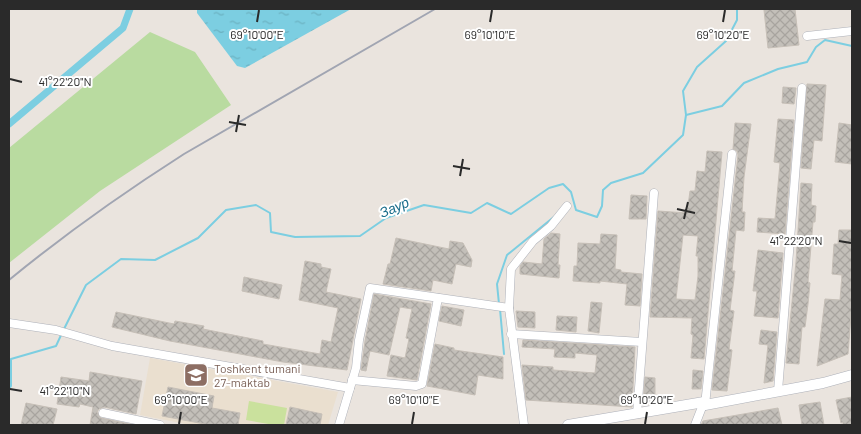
<svg xmlns="http://www.w3.org/2000/svg" width="861" height="434" font-family="Barlow,sans-serif">
<style>
.education{fill:#eadfcf}
.green{fill:#b9dba0}
.pitch{fill:#cae19d}
.water{fill:url(#water-ripples)}
.lines{fill:none;stroke-linecap:round;stroke-linejoin:round}
.stream{stroke:#7ccee1;stroke-width:2}
.canal{stroke:#7ccee1;stroke-width:7}
.building{fill:url(#building-cross-hatch);stroke:#c6bfb7;fill-rule:evenodd}
.minor-casing{stroke:#aeb1b9;stroke-width:9}
.tertiary-casing{stroke:#aeb1b9;stroke-width:11}
.minor{stroke:#fff;stroke-width:8}
.tertiary{stroke:#fff;stroke-width:10}
.rail{stroke:#a1a5b2;stroke-width:2}
.ticks{fill:none;stroke:#2a2a2a;stroke-width:2}
.labels{text-anchor:middle;dominant-baseline:central;stroke-width:4;stroke-linejoin:round;paint-order:stroke}
.education-label{font-size:12px;fill:#785e54;stroke:#fff;text-anchor:start}
.water-label{font-size:14px;font-style:italic;fill:#1c6e8c;stroke:#fff}
.ticks-label{font-size:12px;text-anchor:middle;fill:#2a2a2a;stroke:#fff;stroke-width:4;stroke-linejoin:round;paint-order:stroke}
</style>
<defs>
<pattern id="water-ripples" width="26" height="14" patternUnits="userSpaceOnUse" patternTransform="scale(1.25)"><rect width="26" height="14" fill="#7ccee1"/><path d="M2 4q2-2 4 0t4 0M15 11q2-2 4 0t4 0" fill="none" stroke="#6bb1c1"/></pattern>
<pattern id="building-cross-hatch" width="8" height="8" patternUnits="userSpaceOnUse" patternTransform="scale(1.25)"><rect width="8" height="8" fill="#c3bfb9"/><path d="M0 0l8 8M0 8l8-8" fill="none" stroke="#a8a49f"/></pattern>
</defs>
<rect width="100%" height="100%" fill="#eae4de"/>
<path class="education" d="M150,358L338,392L328,425H190L140,415Z"/>
<path class="green" d="M150,32L195,52L231,105L100,191L9,263V148Z"/>
<path class="pitch" d="M249,401L287,408L284,425H274L246,420Z"/>
<path class="water" d="M197,9H351L245,68L237,66L197,13Z"/>
<g class="lines">
<g class="stream">
<path d="M686,115L722,106L744,83L778,69L807,62L816,47L825,40L852,46"/>
<path d="M499,304L497,284L507,255L555,216"/>
<path d="M500,309L504,354"/>
<path d="M64,329L86,285L121,259L155,260L198,238L226,210L256,205L270,213L271,232L295,237L360,236L386,218L424,205L471,213L487,203L511,214L549,188L563,184L571,192L576,210L597,217L602,206L603,190L611,183L643,173L683,135L686,115L683,91L697,67L726,41L737,20V9"/>
<path d="M9,389L11,386V359L56,346L62,333"/>
</g>
<path class="canal" d="M9,124L123,28L130,9"/>
</g>
<g class="building">
<path d="M777,9H795L799,45L768,48L764,10Z"/>
<path d="M807,84L826,85L822,141L814,140L811,169L801,168Z"/>
<path d="M783,87L796,88L794,104L782,103Z"/>
<path d="M778,119L794,120L785,234L757,232L758,218L775,219L780,163L774,162Z"/>
<path d="M735,123L751,124L744,177L742,212H745L744,231L736,230L734,251L732,271H735L730,310L734,311L729,349L732,350L727,391L712,390L738,155L737,151L733,149Z"/>
<path d="M839,123L852,125V164L835,162Z"/>
<path d="M707,151L722,152L704,359L691,358L693,335L691,334L692,318L650,317L658,211L687,213L690,191H695L697,171L705,172ZM683,235L698,236L696,256H698V276L695,300L676,299Z"/>
<path d="M801,183L812,184L811,205L816,206L815,222H813L808,282L810,283L808,304L805,327H802L799,364L786,363L796,262Z"/>
<path d="M631,195L647,196L646,219H629Z"/>
<path d="M839,230H852V303L848,354L817,366L825,299L840,300L842,275L832,274L834,244H838Z"/>
<path d="M551,233L560,234L558,265H560L559,278L520,274V266L523,262L542,264L544,239Z"/>
<path d="M601,234L617,235L615,269L621,270V272L642,274L640,306L625,305L627,284L600,281V283L573,281L574,266H577L578,243L600,244Z"/>
<path d="M396,238L449,249L450,241L463,243L472,260L471,267L456,264L452,284L433,280L431,291L383,284L388,264H390Z"/>
<path d="M758,250L783,253L778,318L754,316L757,291H753Z"/>
<path d="M305,261L321,264V267L331,269L326,292L361,299L347,370L283,362L170,341L112,327L116,312L174,324L175,321L204,326L203,329L263,341V344L320,354L322,340L331,342L338,308L299,300Z"/>
<path d="M244,277L282,285L279,299L242,291Z"/>
<path d="M374,294L431,304L417,380L387,376L391,355L405,358L409,339L406,338L412,309L400,307L389,355L370,351L366,371L361,370L365,341Z"/>
<path d="M591,302L602,303L599,333L588,331Z"/>
<path d="M442,306L464,310L461,326L439,321Z"/>
<path d="M516,311L535,312V328L518,327Z"/>
<path d="M557,316L577,317L576,332L556,330Z"/>
<path d="M761,330L777,332L773,381L764,383L768,345L759,344Z"/>
<path d="M523,340L635,347L632,407L526,400L522,365L553,367V370L595,373L597,355L575,353V358L554,357L555,349L522,347Z"/>
<path d="M435,344L454,348V350L503,357V379L478,375L475,395L427,386Z"/>
<path d="M693,370L703,371L701,389H692Z"/>
<path d="M90,372L142,381L136,414L104,407L99,409L97,412L101,418L134,425H90L93,407L80,404L79,407L57,404L61,377L89,381Z"/>
<path d="M645,377L655,378V403L643,405Z"/>
<path d="M168,387L214,396L212,408L240,413L238,425H210L162,416Z"/>
<path d="M852,397V425H843V422L841,423L836,400Z"/>
<path d="M820,402L824,425H802L799,405Z"/>
<path d="M26,403L57,409L53,425H21Z"/>
<path d="M290,407L322,414L320,425H286Z"/>
<path d="M778,408L782,425H701L703,421Z"/>
</g>
<g class="lines">
<defs>
<g id="minor">
<path d="M807,36L852,31"/>
<path d="M9,323L56,330L112,346L350,388"/>
<path d="M511,334L642,342"/>
<path d="M352,380L416,386L422,384L438,298"/>
<path d="M778,391L802,88"/>
<path d="M705,405L732,154"/>
<path d="M103,413L160,425"/>
<path d="M637,414L654,193"/>
<path d="M339,425L356,368L359,340L370,288L509,308"/>
<path d="M524,425L509,308L511,269L533,241L551,226L567,206"/>
<path d="M695,425L704,402"/>
</g>
<path id="tertiary" d="M568,425L704,402L705,405L823,383L852,375"/>
</defs>
<use href="#minor" class="minor-casing"/>
<use href="#tertiary" class="tertiary-casing"/>
<use href="#minor" class="minor"/>
<use href="#tertiary" class="tertiary"/>
<path class="rail" d="M9,280C65,234 123,193 184,154L435,9"/>
</g>
<path class="ticks" d="M257,22L259,10M490,22L492,10M723,22L725,10M10,79L22,82M229,122L246,125M236,132L239,115M453,166L470,169M460,176L463,159M677,209L695,213M684,219L688,202M839,241L851,243M10,389L22,391M179,424L181,412M412,424L414,412M645,424L647,412"/>
<defs>
<symbol id="school-square" viewBox="-11 -11 22 22"><rect x="-9" y="-9" width="18" height="18" rx="4" fill="#8d6e63" stroke="#fff"/><path d="M0-5L7-2L0 1L-7-2ZM-4 1L0 2.5L4 1V4Q0 6-4 4Z" fill="#fff"/></symbol>
</defs>
<g fill-rule="evenodd">
<use href="#school-square" x="182" y="361" width="28" height="28"/>
</g>
<g class="labels">
<g class="education-label">
<text x="214" y="368">Toshkent tumani<tspan x="214" dy="14">27-maktab</tspan></text>
</g>
<g class="water-label">
<text transform="translate(394 207) rotate(-23)">Заур</text>
</g>
</g>
<g class="ticks-label">
<text x="257" y="39">69°10'00"E</text>
<text x="490" y="39">69°10'10"E</text>
<text x="723" y="39">69°10'20"E</text>
<text x="65" y="86">41°22'20"N</text>
<text x="796" y="245">41°22'20"N</text>
<text x="65" y="395">41°22'10"N</text>
<text x="181" y="404">69°10'00"E</text>
<text x="414" y="404">69°10'10"E</text>
<text x="647" y="404">69°10'20"E</text>
</g>
<rect width="861" height="434" fill="none" stroke="#2a2a2a" stroke-width="20"/>
</svg>
